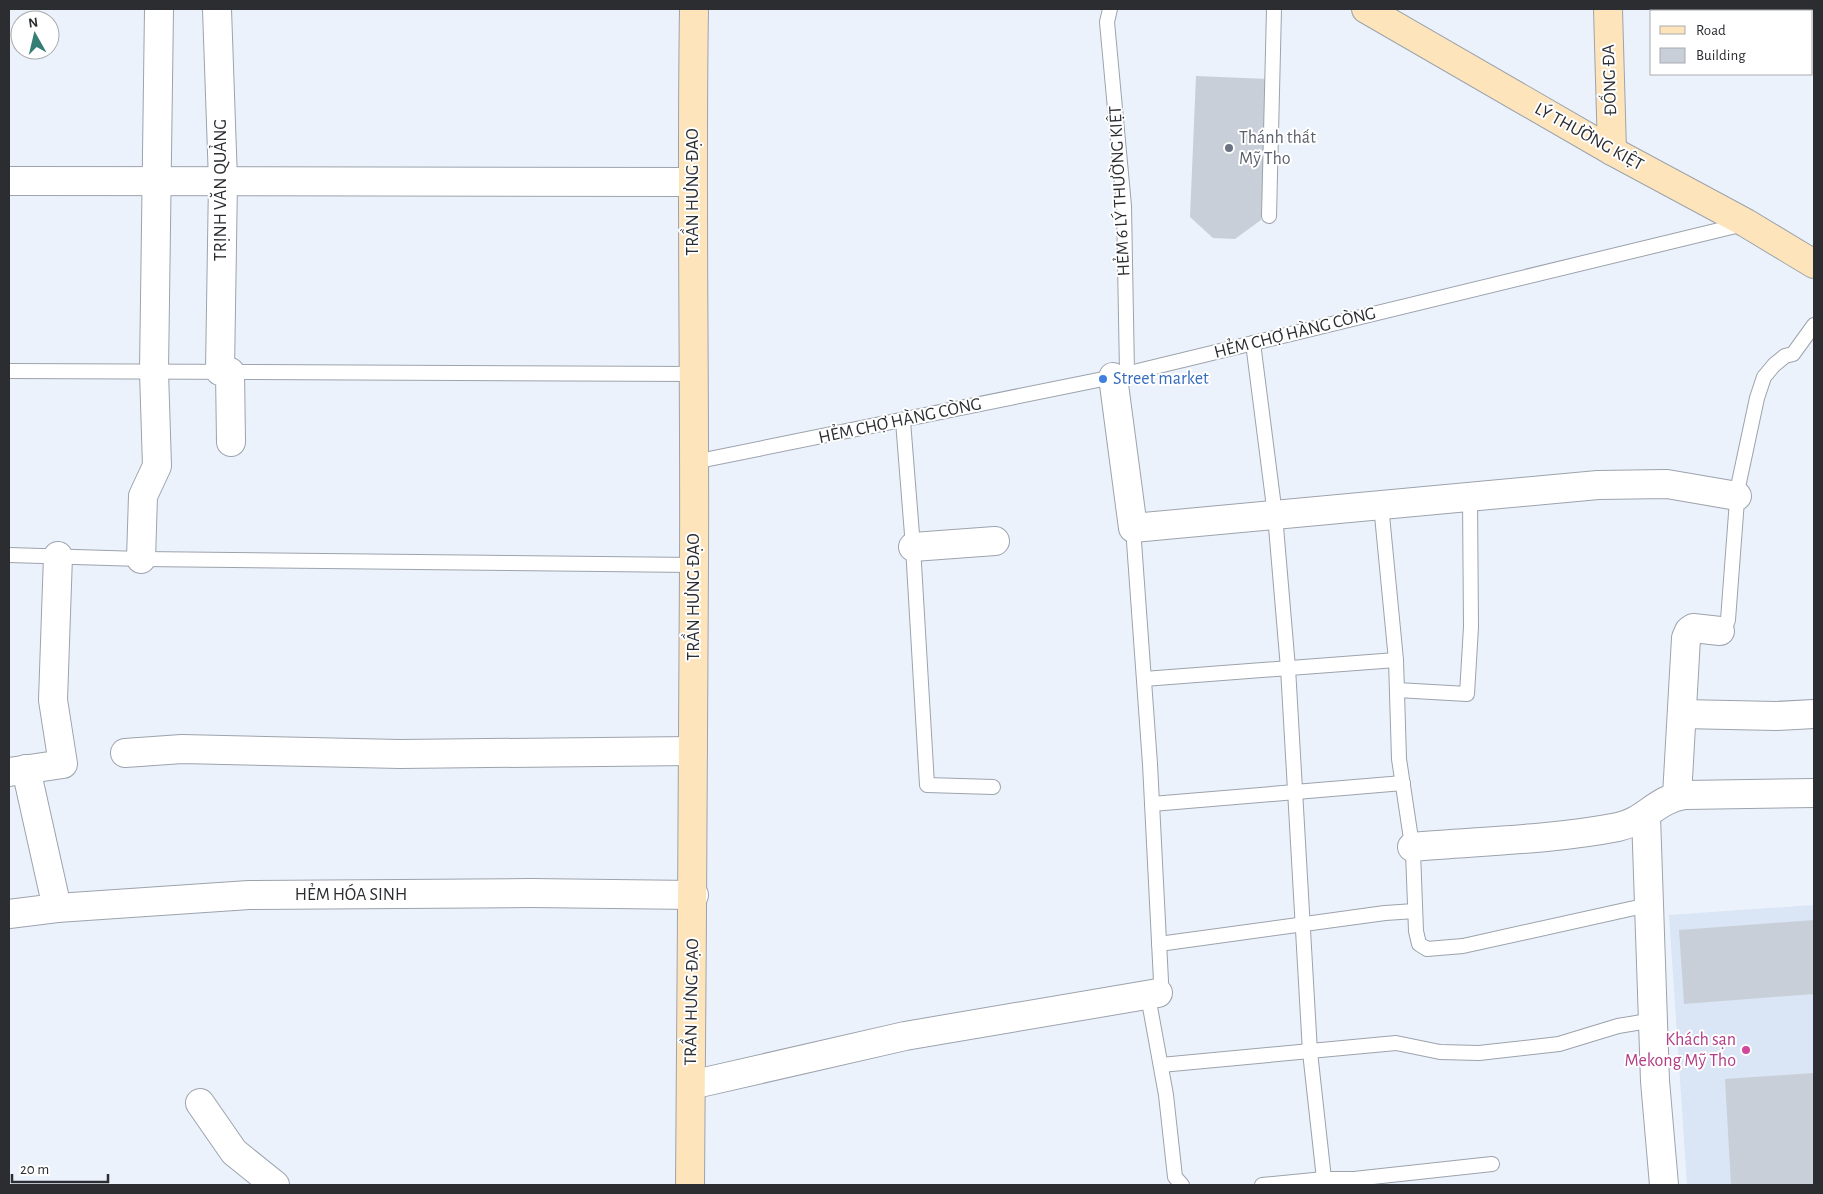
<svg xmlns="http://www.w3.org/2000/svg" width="1823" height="1194" font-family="'Alegreya Sans',sans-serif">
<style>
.built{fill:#dae5f5}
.building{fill:#c8cfd9}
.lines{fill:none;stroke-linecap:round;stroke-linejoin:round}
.lane-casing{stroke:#9da3ac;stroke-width:16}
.street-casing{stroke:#9da3ac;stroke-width:30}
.secondary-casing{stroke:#9da3ac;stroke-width:30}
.lane{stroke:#fff;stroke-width:14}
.street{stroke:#fff;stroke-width:28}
.secondary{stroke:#fee4ba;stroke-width:28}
.worship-dot{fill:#6b7280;stroke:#fff;stroke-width:2}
.shop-dot{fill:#3f7fe0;stroke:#fff;stroke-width:2}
.hotel-dot{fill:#d1479c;stroke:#fff;stroke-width:2}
.labels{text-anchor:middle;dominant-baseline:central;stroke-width:4;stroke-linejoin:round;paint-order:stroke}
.street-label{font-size:18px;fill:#2b2d31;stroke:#fff}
.worship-label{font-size:18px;fill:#5b616d;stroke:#fff;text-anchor:start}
.shop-label{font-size:18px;fill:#366cbe;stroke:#fff;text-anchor:start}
.hotel-label{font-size:18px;fill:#b23c85;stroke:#fff;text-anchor:end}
</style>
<rect width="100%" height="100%" fill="#ebf2fc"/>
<path class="built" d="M1814,905V1185H1687L1669,915Z"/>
<g class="building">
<path d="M1196,76L1268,79L1261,220L1235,239L1213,238L1190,217Z"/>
<path d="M1814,920V994L1684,1004L1679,930Z"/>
<path d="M1814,1073V1185H1731L1725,1079Z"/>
</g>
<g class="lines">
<defs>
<g id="lane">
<path d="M1110,9L1107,22L1124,206L1127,373"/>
<path d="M1269,216L1274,9"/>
<path d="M1253,343L1275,515L1288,668L1310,1052L1324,1179H1354L1492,1164"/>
<path d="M9,371L694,374"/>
<path d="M903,421L913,547L927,785L993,787"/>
<path d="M694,462L1113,377L1744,224"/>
<path d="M1381,505L1396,660L1399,759L1413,852L1416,931L1419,944L1427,949L1463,946L1648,905"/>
<path d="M1133,528L1150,764L1161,981L1158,993"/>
<path d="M9,555L141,559L694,565"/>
<path d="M1720,631L1725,628L1728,620L1738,487L1757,398L1764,377L1774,365L1785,356L1793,354L1814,325"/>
<path d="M1144,679L1396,660"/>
<path d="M1397,690L1467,694L1471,627L1470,497"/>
<path d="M1152,804L1403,783"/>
<path d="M1159,944L1385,913L1415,911"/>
<path d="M1148,996L1166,1095L1175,1177L1182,1185"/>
<path d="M1161,1065L1396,1043L1440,1052L1479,1053L1559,1044L1618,1026L1654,1020"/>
<path d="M1262,1185L1324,1179"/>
</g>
<g id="street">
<path d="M217,9L223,181L220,371"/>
<path d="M9,181L692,182"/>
<path d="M230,372L231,442"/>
<path d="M1113,377L1133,528L1598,485L1667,484L1737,496"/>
<path d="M913,547L995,541"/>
<path d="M141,559L143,496L157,466L154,372L159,9"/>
<path d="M1682,714L1776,716L1814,714"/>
<path d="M125,753L182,749L400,754L693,751"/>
<path d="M26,769L57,908"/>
<path d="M9,772L63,764L53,700L58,556"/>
<path d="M1677,796L1686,638L1689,631L1693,628L1720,631"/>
<path d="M1646,816L1655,1081L1664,1185"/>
<path d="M1412,847C1480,841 1551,840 1618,827C1646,821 1656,799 1685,795L1814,793"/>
<path d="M9,914L57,908L249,895L531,893L694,895"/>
<path d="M691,1085L905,1036L1158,993"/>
<path d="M200,1103L234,1152L275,1185"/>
</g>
<g id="secondary">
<path d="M1366,9L1612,151L1746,223L1814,264"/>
<path d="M1608,9L1612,151"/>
<path d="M690,1185C691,978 694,771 694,564C695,379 691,194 694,9"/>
</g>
</defs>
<use href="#lane" class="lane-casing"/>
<use href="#street" class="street-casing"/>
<use href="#secondary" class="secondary-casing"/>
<use href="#lane" class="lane"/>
<use href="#street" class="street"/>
<use href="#secondary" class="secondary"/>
</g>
<circle class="worship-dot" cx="1229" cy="148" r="5"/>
<circle class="shop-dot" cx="1103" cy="379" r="5"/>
<circle class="hotel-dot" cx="1746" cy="1050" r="5"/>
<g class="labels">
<g class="street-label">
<text transform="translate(1610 80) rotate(-92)">ĐỐNG ĐA</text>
<text transform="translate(1589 137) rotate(29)">LÝ THƯỜNG KIỆT</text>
<text transform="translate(221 190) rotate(-90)">TRỊNH VĂN QUẢNG</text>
<text transform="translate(1120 191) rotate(-93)">HẺM 6 LÝ THƯỜNG KIỆT</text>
<text transform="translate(693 192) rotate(-90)">TRẦN HƯNG ĐẠO</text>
<text transform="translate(1295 333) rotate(-14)">HẺM CHỢ HÀNG CÒNG</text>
<text transform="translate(900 421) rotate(-12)">HẺM CHỢ HÀNG CÒNG</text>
<text transform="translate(694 597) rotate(-90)">TRẦN HƯNG ĐẠO</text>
<text x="351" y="895">HẺM HÓA SINH</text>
<text transform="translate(692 1002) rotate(-89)">TRẦN HƯNG ĐẠO</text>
</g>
<g class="worship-label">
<text x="1239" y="138">Thánh thất<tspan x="1239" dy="21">Mỹ Tho</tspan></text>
</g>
<g class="shop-label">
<text x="1113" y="379">Street market</text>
</g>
<g class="hotel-label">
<text x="1736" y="1040">Khách sạn<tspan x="1736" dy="21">Mekong Mỹ Tho</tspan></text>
</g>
</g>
<rect width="1823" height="1194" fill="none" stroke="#2b2d31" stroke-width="20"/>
<rect x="1650" y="10" width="162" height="65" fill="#ffffff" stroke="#aaabad"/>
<rect x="1660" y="26" width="25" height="8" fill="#fee4ba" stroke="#aaabad"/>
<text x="1696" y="35" font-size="15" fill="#2b2d31">Road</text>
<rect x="1660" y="48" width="25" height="15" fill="#c8cfd9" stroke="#aaabad"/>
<text x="1696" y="60" font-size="15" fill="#2b2d31">Building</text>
<g transform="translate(35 35) rotate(352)"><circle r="24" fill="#ffffff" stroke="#aaabad"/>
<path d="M0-4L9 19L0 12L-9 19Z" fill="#367d75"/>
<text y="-8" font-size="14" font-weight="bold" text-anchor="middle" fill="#2b2d31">N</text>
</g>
<path d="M12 1174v8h96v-8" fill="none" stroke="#2b2d31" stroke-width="2.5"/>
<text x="20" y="1174" font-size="15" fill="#2b2d31" stroke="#ffffff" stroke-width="4" paint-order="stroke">20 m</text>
</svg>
